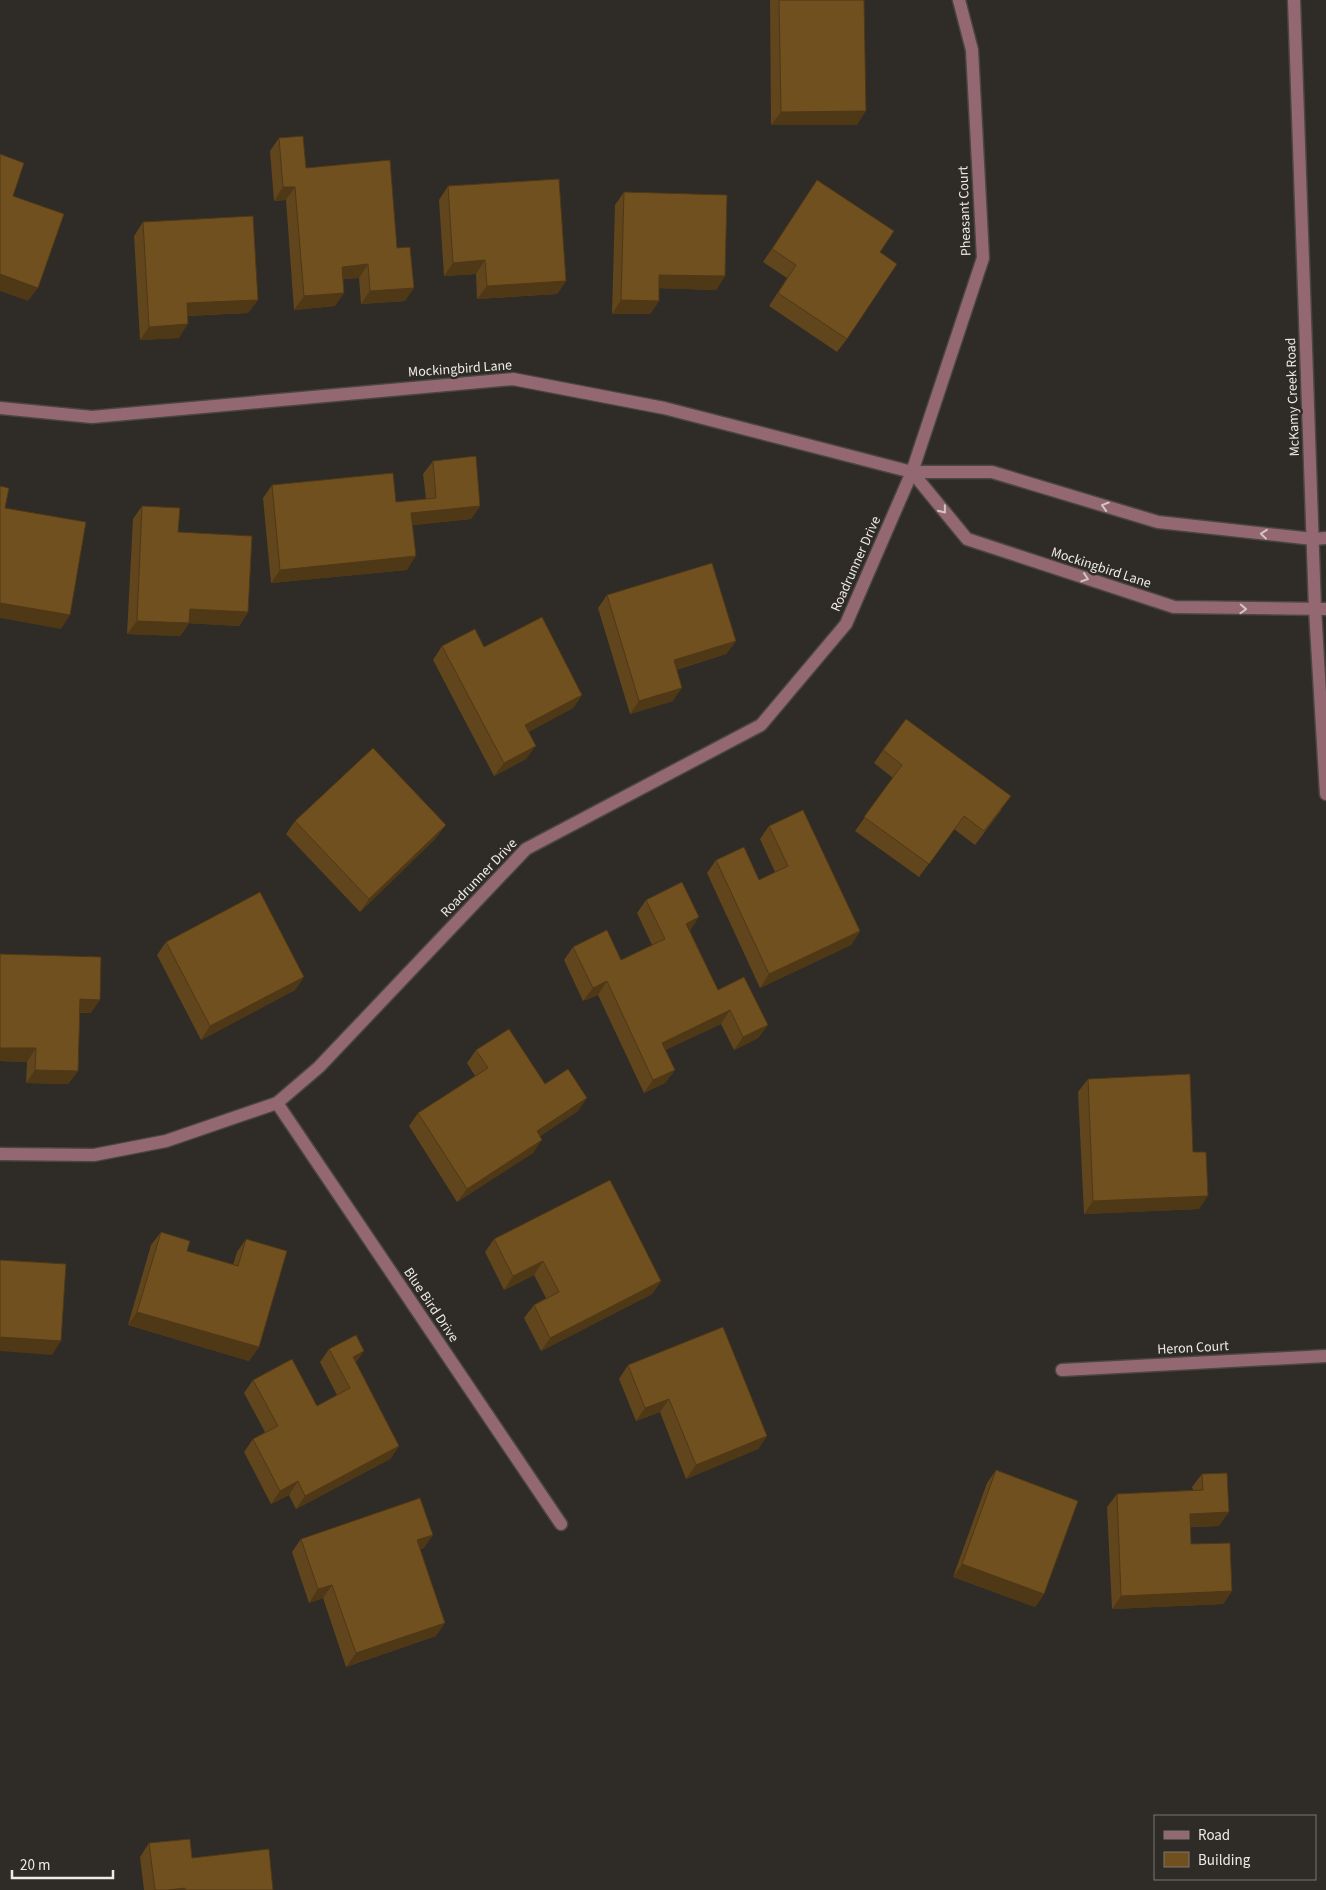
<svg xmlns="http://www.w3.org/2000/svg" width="1326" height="1890" font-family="'Source Sans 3',sans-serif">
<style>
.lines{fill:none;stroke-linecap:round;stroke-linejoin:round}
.minor-casing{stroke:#4a4641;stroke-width:15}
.minor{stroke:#946873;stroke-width:12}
.wall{fill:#61451c}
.shaded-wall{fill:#4f3816}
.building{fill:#715020;stroke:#4f3816}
.oneway{stroke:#d3c4c4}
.labels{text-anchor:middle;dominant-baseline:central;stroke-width:5;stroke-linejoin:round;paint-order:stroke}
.street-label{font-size:14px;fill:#eeebe7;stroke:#2f2b26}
</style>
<rect width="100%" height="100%" fill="#2f2b26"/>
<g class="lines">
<defs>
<g id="minor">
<path d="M1294,0L1315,609L1326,794"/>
<path d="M0,408L92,417L513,379L664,408L912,472H992L1158,522L1313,539L1326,538"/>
<path d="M912,472L967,539L1174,607L1326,609"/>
<path d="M277,1103L561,1524"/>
<path d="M0,1154L94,1155L166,1141L277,1103L319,1067L526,849L761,725L846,624L912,472L983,258L972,50L959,0"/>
<path d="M1062,1370L1326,1356"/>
</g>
</defs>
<use href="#minor" class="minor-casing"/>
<use href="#minor" class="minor"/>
</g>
<g class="wall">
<path d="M770,0H864L857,125H771Z"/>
<path d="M279,138L306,168L397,248L405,301L361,304L359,278L343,279L335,306L294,310L286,200L274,201L270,151Z"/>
<path d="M817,180L880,252L847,339L837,352L769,306L787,278L763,262Z"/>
<path d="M448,186L566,281L557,294L477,299L476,274L444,276L439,200Z"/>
<path d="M624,192L725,276L716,290L659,288V301L650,314H612L615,205Z"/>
<path d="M143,222L258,300L248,313L188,316L179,338L140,340L134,236Z"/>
<path d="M433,461L480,506L471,519L413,525L407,570L271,583L263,498L272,485L396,502L426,499L423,474Z"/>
<path d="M142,506L178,532L248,612L239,626L189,623L180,636L127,634L133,519Z"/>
<path d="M607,595L736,641L726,654L676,670L673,701L630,714L598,608Z"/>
<path d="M442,646L484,647L582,695L573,708L528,732L526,759L494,776L433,660Z"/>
<path d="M883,750L1002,809L975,845L954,829L919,877L855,831L893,778L874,763Z"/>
<path d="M295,821L436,838L360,912L286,834Z"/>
<path d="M769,826L860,931L851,945L760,988L707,873L716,860L759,880L775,872L760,839Z"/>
<path d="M646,900L690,931L718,990L768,1025L758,1038L734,1050L721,1024L665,1050L675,1070L665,1083L644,1093L598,995L583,1001L564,960L573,947L621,960L652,945L637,913Z"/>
<path d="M166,942L304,977L295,990L201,1040L157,955Z"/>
<path d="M0,954L91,1013H80L78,1071L68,1084L26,1083L27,1062L0,1061Z"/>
<path d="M476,1050L545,1084L578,1111L540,1136L533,1153L457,1202L409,1126L418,1113L475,1076L467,1063Z"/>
<path d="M1088,1079L1193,1152L1199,1209L1084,1214L1078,1092Z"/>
<path d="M161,1232L187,1251L233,1265L237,1252L246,1239L259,1347L249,1361L128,1325L151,1245Z"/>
<path d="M494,1239L661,1281L652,1294L541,1351L524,1318L534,1305L546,1298L534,1275L504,1290L485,1252Z"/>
<path d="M329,1349L356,1363L399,1446L390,1459L296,1509L289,1495L271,1504L244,1452L253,1439L265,1432L244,1393L253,1380L317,1406L337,1395L320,1362Z"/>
<path d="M628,1365L767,1436L758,1449L686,1479L660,1412L636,1421L619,1379Z"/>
<path d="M996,1470L1044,1594L1035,1607L953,1577L987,1483Z"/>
<path d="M1202,1474L1219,1526L1190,1527L1191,1544L1232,1591L1223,1604L1112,1609L1107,1507L1117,1494L1193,1490L1192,1487Z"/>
<path d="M301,1539L424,1548L420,1549L436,1636L346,1667L323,1598L309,1603L292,1552Z"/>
<path d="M149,1843L192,1858L273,1890H144L140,1857Z"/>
</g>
<g class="shaded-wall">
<path d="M866,111L857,125H771L781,112Z"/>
<path d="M283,187H295L286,200L274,201Z"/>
<path d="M485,260L476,274L444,276L453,263Z"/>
<path d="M368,264L359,278L333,280L342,267Z"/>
<path d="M0,274L38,288L28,301L0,291Z"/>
<path d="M659,275L725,276L716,290L650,288Z"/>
<path d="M566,281L557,294L477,299L487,286Z"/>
<path d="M414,288L405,301L361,304L370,291Z"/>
<path d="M344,293L335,306L294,310L304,296Z"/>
<path d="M258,300L248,313L178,316L187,303Z"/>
<path d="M621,300L659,301L650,314H612Z"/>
<path d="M188,324L179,338L140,340L149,327Z"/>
<path d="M480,506L471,519L402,526L411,513Z"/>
<path d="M416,556L407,570L271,583L280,570Z"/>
<path d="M0,603L70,615L61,629L0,618Z"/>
<path d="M190,609L248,612L239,626L181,623Z"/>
<path d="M137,621L189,623L180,636L127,634Z"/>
<path d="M736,641L726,654L664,673L674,660Z"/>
<path d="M682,688L673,701L630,714L639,701Z"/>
<path d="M582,695L573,708L516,739L525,725Z"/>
<path d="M536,746L526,759L494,776L504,763Z"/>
<path d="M446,825L436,838L360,912L369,899Z"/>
<path d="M699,917L690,931L686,924Z"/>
<path d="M860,931L851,945L760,988L769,974Z"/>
<path d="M304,977L295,990L201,1040L210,1026Z"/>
<path d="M607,981L598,995L583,1001L593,988Z"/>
<path d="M80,999L100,1000L91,1013L71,1012Z"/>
<path d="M730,1010L721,1024L653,1056L662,1043Z"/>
<path d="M768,1025L758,1038L734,1050L743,1037Z"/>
<path d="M0,1048H36L27,1062L0,1061Z"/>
<path d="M35,1070L78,1071L68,1084L26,1083Z"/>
<path d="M675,1070L665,1083L644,1093L653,1080Z"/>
<path d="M587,1098L578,1111L527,1144L537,1131Z"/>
<path d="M542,1140L533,1153L457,1202L467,1189Z"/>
<path d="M1208,1196L1199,1209L1084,1214L1093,1201Z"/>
<path d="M543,1261L534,1275L504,1290L513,1276Z"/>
<path d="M661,1281L652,1294L541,1351L550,1338Z"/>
<path d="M137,1312L259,1347L249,1361L128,1325Z"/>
<path d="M0,1337L61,1341L52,1355L0,1351Z"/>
<path d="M364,1351L355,1364L353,1357Z"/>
<path d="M669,1399L660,1412L636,1421L645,1408Z"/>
<path d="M767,1436L758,1449L686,1479L696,1465Z"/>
<path d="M399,1446L390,1459L296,1509L305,1496Z"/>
<path d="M298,1481L289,1495L271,1504L280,1491Z"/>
<path d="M1229,1512L1219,1526L1181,1527L1190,1514Z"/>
<path d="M433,1535L424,1548L407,1553L417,1540Z"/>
<path d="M962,1564L1044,1594L1035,1607L953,1577Z"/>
<path d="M332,1585L323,1598L309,1603L318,1589Z"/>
<path d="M1232,1591L1223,1604L1112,1609L1121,1596Z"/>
<path d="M445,1623L436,1636L346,1667L356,1653Z"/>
<path d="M185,1888L184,1890H168Z"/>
</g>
<g class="building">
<path d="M779,0H864L866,111L781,112Z"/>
<path d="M303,136L306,168L390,160L397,248L410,247L414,288L370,291L368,264L342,267L344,293L304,296L295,187H283L279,138Z"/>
<path d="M0,154L24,163L13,196L64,214L38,288L0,274Z"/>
<path d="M559,179L566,281L487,286L485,260L453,263L448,186Z"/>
<path d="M817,180L894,231L880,252L897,264L847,339L778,293L796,265L772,249Z"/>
<path d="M624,192L727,195L725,276L659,275V301L621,300Z"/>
<path d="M253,216L258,300L187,303L188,324L149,327L143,222Z"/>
<path d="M476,456L480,506L411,513L416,556L280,570L272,485L393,473L396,502L436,498L433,461Z"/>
<path d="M0,486L9,488L5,508L86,522L70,615L0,603Z"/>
<path d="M142,506L180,508L178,532L252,536L248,612L190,609L189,623L137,621Z"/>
<path d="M712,563L736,641L674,660L682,688L639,701L607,595Z"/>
<path d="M542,617L582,695L525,725L536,746L504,763L442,646L475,629L484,647Z"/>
<path d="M906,719L1011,796L984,831L964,816L929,864L864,817L902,765L883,750Z"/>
<path d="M373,748L446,825L369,899L295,821Z"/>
<path d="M803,810L860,931L769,974L716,860L744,847L759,880L788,866L769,826Z"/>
<path d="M682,882L699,917L686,924L718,990L744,977L768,1025L743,1037L730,1010L662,1043L675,1070L653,1080L607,981L593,988L573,947L607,930L621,960L665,939L646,900Z"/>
<path d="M260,892L304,977L210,1026L166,942Z"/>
<path d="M0,954L101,957L100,1000L80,999L78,1071L35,1070L36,1048H0Z"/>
<path d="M509,1029L545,1084L568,1069L587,1098L537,1131L542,1140L467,1189L418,1113L488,1068L476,1050Z"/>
<path d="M1190,1074L1193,1152H1206L1208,1196L1093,1201L1088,1079Z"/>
<path d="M610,1180L661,1281L550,1338L534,1305L559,1292L543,1261L513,1276L494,1239Z"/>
<path d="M161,1232L190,1241L187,1251L238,1266L246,1239L287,1251L259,1347L137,1312Z"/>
<path d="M0,1260L66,1264L61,1341L0,1337Z"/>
<path d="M723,1327L767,1436L696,1465L669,1399L645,1408L628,1365Z"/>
<path d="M356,1335L364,1351L353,1357L399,1446L305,1496L298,1481L280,1491L253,1439L278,1426L253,1380L292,1359L317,1406L350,1388L329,1349Z"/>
<path d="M996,1470L1078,1501L1044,1594L962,1564Z"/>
<path d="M1227,1473L1229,1512L1190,1514L1191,1544L1230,1543L1232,1591L1121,1596L1117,1494L1203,1490L1202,1474Z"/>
<path d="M420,1498L433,1535L417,1540L445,1623L356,1653L332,1585L318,1589L301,1539Z"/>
<path d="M190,1839L192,1858L269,1849L273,1890H185V1888L168,1890H155L149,1843Z"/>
</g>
<defs><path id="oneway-chevron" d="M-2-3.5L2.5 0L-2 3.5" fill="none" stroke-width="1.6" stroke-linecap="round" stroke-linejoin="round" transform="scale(1.25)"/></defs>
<g class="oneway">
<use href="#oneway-chevron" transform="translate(1105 506) rotate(-163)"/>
<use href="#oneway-chevron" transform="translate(943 510) rotate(51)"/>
<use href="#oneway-chevron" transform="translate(1264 534) rotate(-174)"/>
<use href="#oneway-chevron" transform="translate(1085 578) rotate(18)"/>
<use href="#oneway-chevron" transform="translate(1243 609) rotate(2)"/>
</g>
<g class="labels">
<g class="street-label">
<text transform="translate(965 211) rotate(-92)">Pheasant Court</text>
<text transform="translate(460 369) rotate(-4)">Mockingbird Lane</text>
<text transform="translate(1293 397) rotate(-92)">McKamy Creek Road</text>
<text transform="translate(856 564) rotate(-66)">Roadrunner Drive</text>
<text transform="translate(1101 568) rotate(18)">Mockingbird Lane</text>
<text transform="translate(479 878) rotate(-46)">Roadrunner Drive</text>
<text transform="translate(431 1305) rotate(56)">Blue Bird Drive</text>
<text transform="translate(1193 1348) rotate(-3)">Heron Court</text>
</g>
</g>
<rect x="1154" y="1815" width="162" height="65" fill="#2f2b26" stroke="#7b7873"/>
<rect x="1164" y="1831" width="25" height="8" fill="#946873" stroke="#7b7873"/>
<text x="1198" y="1840" font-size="15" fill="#eeebe7">Road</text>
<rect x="1164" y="1852" width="25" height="15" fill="#715020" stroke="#7b7873"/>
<text x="1198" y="1865" font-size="15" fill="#eeebe7">Building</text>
<path d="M12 1870v8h101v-8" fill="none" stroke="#eeebe7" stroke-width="2.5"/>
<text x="20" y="1870" font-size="15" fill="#eeebe7" stroke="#2f2b26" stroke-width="4" paint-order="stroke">20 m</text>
</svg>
